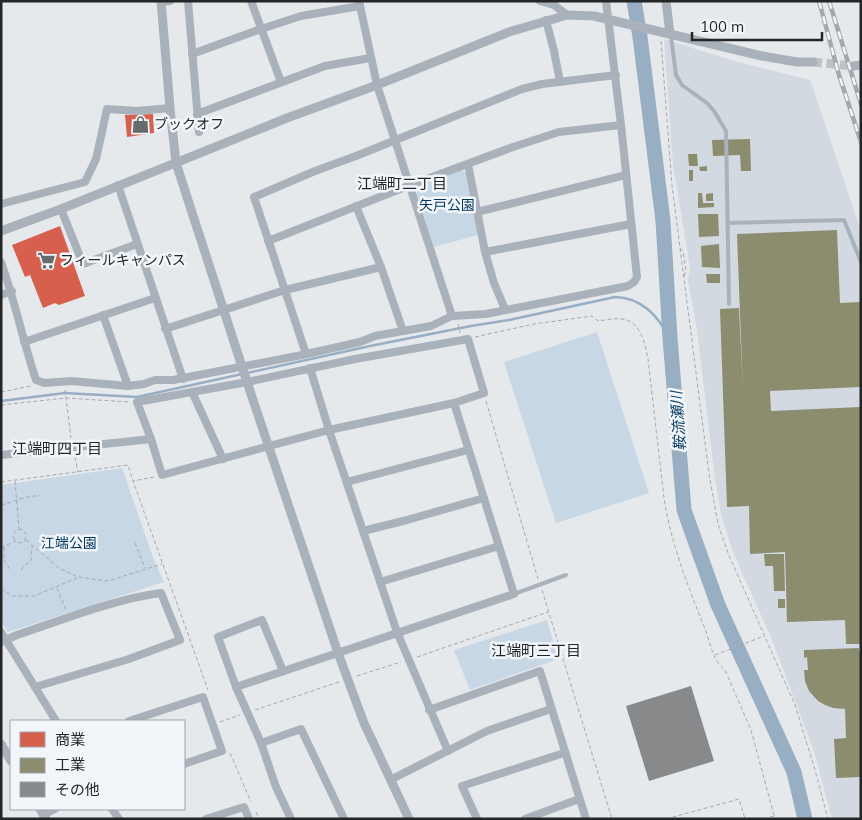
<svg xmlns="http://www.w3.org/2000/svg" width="862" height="820" font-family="Mulish,'Noto Sans JP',sans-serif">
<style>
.built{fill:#d3d9e0}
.green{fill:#c8d7e5}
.shops{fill:#d6604d}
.industry{fill:#8c8c6e}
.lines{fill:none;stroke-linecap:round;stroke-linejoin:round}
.stream{stroke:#98aec2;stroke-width:2.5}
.river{stroke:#98aec2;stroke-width:15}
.building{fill:#87898b}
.tertiary-tunnel{stroke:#bfc2c4;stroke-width:9;stroke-dasharray:9 4.5;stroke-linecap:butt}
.path{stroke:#a5aab0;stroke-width:1;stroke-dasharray:4 2.5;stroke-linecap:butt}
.service{stroke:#a9b2ba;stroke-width:4}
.minor{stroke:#a9b2ba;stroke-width:8}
.tertiary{stroke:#a9b2ba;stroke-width:9}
.rail-casing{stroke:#a2a8ac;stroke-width:4.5}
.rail{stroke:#f2f6fb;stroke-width:2.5;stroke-dasharray:8;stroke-linecap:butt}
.labels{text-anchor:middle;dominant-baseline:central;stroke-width:5;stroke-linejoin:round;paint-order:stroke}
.poi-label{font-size:14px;fill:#232526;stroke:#f2f6fb;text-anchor:start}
.park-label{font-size:14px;fill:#00355b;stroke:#f2f6fb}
.neighbourhood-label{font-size:15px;fill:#232526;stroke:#f2f6fb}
.water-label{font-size:15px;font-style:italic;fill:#0a3d63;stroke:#f2f6fb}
</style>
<rect width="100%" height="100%" fill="#e6e9ec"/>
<path class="built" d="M664,39L734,61L810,80L861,231V819H832L814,751L772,640L732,550L721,514L715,479L697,330L688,280L690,268L673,165Z"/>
<g class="green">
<path d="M461,170L467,173L478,235L434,247L417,193L418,188Z"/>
<path d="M597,332L649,493L556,523L504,362Z"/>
<path d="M122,468L154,560L164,582L8,632L1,621V485Z"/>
<path d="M547,620L558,659L470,690L454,650Z"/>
</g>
<g class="shops">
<path d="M153,114L154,133L127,137L125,115Z"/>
<path d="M60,226L85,296L59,305L55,303L43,308L30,275L25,277L12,245Z"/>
</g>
<g class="industry">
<path d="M750,139L751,171H741L740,155L713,156L712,140Z"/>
<path d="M688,154H697L698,166H689Z"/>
<path d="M707,166V171H700L699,167Z"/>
<rect x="689" y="170" width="4" height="11"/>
<path d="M698,193H702L703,203H714V207L698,208Z"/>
<path d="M713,193V201H706V194Z"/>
<path d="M698,214H718L719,236L699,237Z"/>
<path d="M837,230L840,303L861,302V387L770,391L771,411L861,407V644H846L845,620L787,622L785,552L750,554L749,506L727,507L720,309L739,308L743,392L737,234Z"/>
<path d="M719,244L720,268L702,267L701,246Z"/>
<path d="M706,274H720V283H707Z"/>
<path d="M764,554H784L785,591H774L773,566H765Z"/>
<rect x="778" y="599" width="7" height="9"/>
<path d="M859,648V651H861V777L836,778L834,739L846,738L845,709L833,708L825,705L818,701L809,691L805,681L804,670H808L807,657L804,658V650Z"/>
</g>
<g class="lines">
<g class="stream">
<path d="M247,373L370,346L471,326L509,320L615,297C642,298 657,315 670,338"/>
<path d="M1,401L65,393L137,397L242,374"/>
</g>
<path class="river" d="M634,1L640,37L663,221L670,338L684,510L718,605L794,772L805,819"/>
</g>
<path class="building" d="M691,686L714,761L649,781L626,706Z"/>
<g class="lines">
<path class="tertiary-tunnel" d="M813,62L853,66"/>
<g class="path">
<path d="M661,41L672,185L709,474L718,524L728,553L795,705L815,770L828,819"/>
<path d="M680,248L683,251L686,270L684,277"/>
<path d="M458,324L460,333"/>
<path d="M475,337L534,324L592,316L598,321C605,320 614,318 622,319C641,321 645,344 648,359L664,498C671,544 688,586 705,629C711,644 712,660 725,670L751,730L775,819"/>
<path d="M65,390L71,438"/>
<path d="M1,392L31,386"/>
<path d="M486,401L538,579"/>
<path d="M1,405L66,398L129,402"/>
<path d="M75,457L78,472"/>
<path d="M154,477L133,481L208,690"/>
<path d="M15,481L19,529"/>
<path d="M1,482L128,465L133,481"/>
<path d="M1,505C14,502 26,495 40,496"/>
<path d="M26,540L59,568L78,577L108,581L162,564"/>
<path d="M135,543L145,568"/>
<path d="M4,547V560L10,569"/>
<path d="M1,548L15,541L20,543L25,541L26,535L23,530C18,528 16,530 13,535L15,541"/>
<path d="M21,570L31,560L32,546"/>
<path d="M57,588L66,610"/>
<path d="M1,589L13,596H34L77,578"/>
<path d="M542,590L612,819"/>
<path d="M715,655L764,636"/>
<path d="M417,657L548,612"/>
<path d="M357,676L401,662"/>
<path d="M255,710L339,682"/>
<path d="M220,722L240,715"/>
<path d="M230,753L251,802"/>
<path d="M256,812L259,819"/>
<path d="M666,819L739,799L745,819"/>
<path d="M764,819L774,816"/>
</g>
<g class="service">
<path d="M671,36L676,75L682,85L707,103L714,111L726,131L729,304"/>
<path d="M728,223L844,220L861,262"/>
<path d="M514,594L566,575"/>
</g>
<g class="minor">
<path d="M188,1L199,132L197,114L325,66L370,58"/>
<path d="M251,1L281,82"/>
<path d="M359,1L377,85L452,316"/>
<path d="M540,1L554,5L567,15"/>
<path d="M161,2L170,1"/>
<path d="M546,20L554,51L560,82"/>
<path d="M192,54L261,29L301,16L360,6"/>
<path d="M468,164L485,252L631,224"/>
<path d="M118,185L183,379"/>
<path d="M1,204L85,182L96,159L107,109L137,111L170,108"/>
<path d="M61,209L83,264L137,244"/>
<path d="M477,212L626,175"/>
<path d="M268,241L408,186L513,147L559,132L621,125"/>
<path d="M485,252L494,283L505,309"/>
<path d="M1,262C15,301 23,341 36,380L44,383L71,381L128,386L144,384L155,380H173L302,355L360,342L375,336L431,326L452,316L486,314L628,286L634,282L637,277L621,125L606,1"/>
<path d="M381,267L403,331"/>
<path d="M1,295L12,291"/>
<path d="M103,315L128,386"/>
<path d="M165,329L285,290L381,267L356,206"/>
<path d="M468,339L484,393L454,403L329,430L162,475L151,439L137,402L247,382L355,359Z"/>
<path d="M24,342L155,298"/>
<path d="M306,354L254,197L315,171L356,156L522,89L542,84L616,75"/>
<path d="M310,368L329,430L397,632L448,751"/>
<path d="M192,392L223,459"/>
<path d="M1,455L151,439"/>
<path d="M347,482L468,450"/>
<path d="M363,531L407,520L484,498"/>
<path d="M380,582L499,546"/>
<path d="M1,632L56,721"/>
<path d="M1,642L17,635C62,620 114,599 161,593L180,640L129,659L35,687"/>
<path d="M283,671L262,620L218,637L236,687L261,743L276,787L291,819"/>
<path d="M236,687L514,594L454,403"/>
<path d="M429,710L540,671L586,819"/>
<path d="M129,721L203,697L222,751L184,764"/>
<path d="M261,743L301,729L344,819"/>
<path d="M392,779L487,731L551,709"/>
<path d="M112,809L119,819"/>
<path d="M43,815L55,809"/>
<path d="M206,819L244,807L249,819"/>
<path d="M477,819L462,786L564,753"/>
<path d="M525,819L579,799"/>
</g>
<g class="tertiary">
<path d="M161,1L170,108L176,163L247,382L338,653L364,723L409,819"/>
<path d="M666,1L670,34"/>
<path d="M853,66L861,65"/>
<path d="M1,231L61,209L287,118L377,85L509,32L567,15L594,16L762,56L797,62H813"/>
<path d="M1,744L11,761"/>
<path d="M40,809L46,819"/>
</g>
<defs>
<g id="rail">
<path d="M819,1L839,75L861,142"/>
<path d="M829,1L861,104"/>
</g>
</defs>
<use href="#rail" class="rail-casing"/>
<use href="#rail" class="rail"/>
</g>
<defs>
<symbol id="shop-bare" viewBox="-9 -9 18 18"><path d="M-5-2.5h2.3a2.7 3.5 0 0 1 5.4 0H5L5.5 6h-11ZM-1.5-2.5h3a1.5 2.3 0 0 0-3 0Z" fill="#676a6b" stroke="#f2f6fb" stroke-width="2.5" paint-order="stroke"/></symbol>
<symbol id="supermarket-bare" viewBox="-9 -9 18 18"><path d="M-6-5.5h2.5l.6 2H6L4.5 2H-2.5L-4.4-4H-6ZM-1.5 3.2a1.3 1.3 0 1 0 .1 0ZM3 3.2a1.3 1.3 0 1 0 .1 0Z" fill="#676a6b" stroke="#f2f6fb" stroke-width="2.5" paint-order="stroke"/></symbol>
</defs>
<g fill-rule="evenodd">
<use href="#shop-bare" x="128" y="112" width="25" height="25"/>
<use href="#supermarket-bare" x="34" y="248" width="25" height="25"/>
</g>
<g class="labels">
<g class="poi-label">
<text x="154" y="124">ブックオフ</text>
<text x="60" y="260">フィールキャンパス</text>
</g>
<g class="park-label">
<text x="447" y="205">矢戸公園</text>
<text x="69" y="543">江端公園</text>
</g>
<g class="neighbourhood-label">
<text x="402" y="183">江端町二丁目</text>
<text x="57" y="448">江端町四丁目</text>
<text x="536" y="650">江端町三丁目</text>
</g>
<g class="water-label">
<text transform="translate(678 421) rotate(-94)">鞍流瀬川</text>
</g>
</g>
<rect width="862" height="820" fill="none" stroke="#232526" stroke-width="5"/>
<rect x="10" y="720" width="175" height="90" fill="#f2f6fb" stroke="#9fa2a6"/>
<rect x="20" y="732" width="25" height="15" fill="#d6604d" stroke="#9fa2a6"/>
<text x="55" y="745" font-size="15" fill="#232526">商業</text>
<rect x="20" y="758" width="25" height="15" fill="#8c8c6e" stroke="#9fa2a6"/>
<text x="55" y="770" font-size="15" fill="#232526">工業</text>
<rect x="20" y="782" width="25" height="15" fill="#87898b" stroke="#9fa2a6"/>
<text x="55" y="795" font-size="15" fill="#232526">その他</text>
<path d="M692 32v8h130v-8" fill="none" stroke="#232526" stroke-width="2.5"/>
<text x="700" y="32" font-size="15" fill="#232526" stroke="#f2f6fb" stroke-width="4" paint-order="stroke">100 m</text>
</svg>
